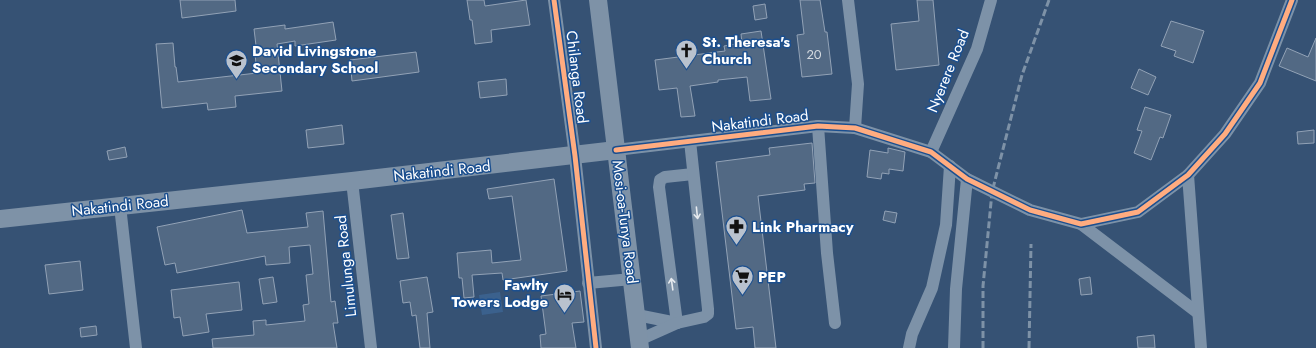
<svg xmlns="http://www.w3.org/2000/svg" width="1316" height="348" font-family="Jost,sans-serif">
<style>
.water{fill:#3b618d}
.building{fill:#526984;stroke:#92a2b6}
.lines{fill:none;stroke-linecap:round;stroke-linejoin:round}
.minor{stroke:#7d92a8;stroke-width:12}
.highway{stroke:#7e92a7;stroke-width:18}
.rail{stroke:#7e92a7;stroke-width:3;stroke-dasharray:7 3;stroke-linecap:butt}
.cycleway-casing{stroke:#1b4f8f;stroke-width:8}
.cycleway{stroke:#ffac80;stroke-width:5}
.oneway{stroke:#e5e9ee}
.labels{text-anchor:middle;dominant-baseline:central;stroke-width:3;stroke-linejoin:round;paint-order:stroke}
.number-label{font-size:13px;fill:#d4dae0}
.poi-label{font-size:15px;font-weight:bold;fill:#fff;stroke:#1b4f8f;text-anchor:start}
.street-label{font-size:15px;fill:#fff;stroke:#1b4f8f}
</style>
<rect width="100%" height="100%" fill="#365274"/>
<path class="water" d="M500,292L503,312L482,315L479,295Z"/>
<g class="building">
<path d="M180,0H235L236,11L182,18Z"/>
<path d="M467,0H484L485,6L526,0L530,25L491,30L492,42L475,44L472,20H470Z"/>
<path d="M800,0H820L825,32H827L832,74L802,77L797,35L804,34Z"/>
<path d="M917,0H933L939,65L896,70L891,24L919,21Z"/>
<path d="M765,4L767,18L755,20L753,6Z"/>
<path d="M1171,21L1204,31L1193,63L1174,56L1176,51L1161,46Z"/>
<path d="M333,22L336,40L295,46V41L277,44L282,91L235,96L236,107L208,110L207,103L162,108L156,44L173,43L175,67H176L178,82L257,73L255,54H257L254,29L285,25V29Z"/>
<path d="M761,31L771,99L750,101L747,77L718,80V82L690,86L695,116L681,117L677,88L659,90L655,60L725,51L724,46L742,43L741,34Z"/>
<path d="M1316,38V81L1279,66L1287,48L1308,57Z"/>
<path d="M416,52L419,72L352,81L350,60Z"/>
<path d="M1139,69L1156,77L1148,95L1131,88Z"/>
<path d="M506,79L507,95L480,98L478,82Z"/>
<path d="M1145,107L1171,115L1163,138L1160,137L1151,160L1134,153L1142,131L1137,130Z"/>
<path d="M342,125L344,144L308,148L306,130Z"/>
<path d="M1314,130V143L1298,144L1297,132Z"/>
<path d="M812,143L815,183L804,184L805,190L758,196L776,348H755L753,327L736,329L716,162L770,155L769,148Z"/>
<path d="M125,147L127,157L109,160L107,151Z"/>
<path d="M888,148L905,152L903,171L889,169V174L882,173L881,179L867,177L870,150L888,153Z"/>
<path d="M554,179L567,271L503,280L502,273L472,275L474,297L464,298L462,278H459L457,253L491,250L492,263L521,260L512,196L489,199L487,189Z"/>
<path d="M242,210L247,233L308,227L306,213L323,211L331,302L335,301L338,323H333L337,348H213L212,339L254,335L253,321L266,320V325L305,321L303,305L309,304L306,275L313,274L310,245L289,247L290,263L266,265L265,256L177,273L175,263L165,265L157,227Z"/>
<path d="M885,211L897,213L895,223L883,220Z"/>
<path d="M403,213L409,258L397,259L391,215Z"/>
<path d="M80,261L83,290L49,294L45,265Z"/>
<path d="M273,277L277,302L263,304L259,279Z"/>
<path d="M427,277L433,312L427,313L430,348H420L416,315L412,316L410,302L403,303L400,281Z"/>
<path d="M1090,277L1092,294L1081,295L1079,279Z"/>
<path d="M239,282L242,310L206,314L209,332L183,336L180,317L174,318L171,290Z"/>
<path d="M580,291L584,322L572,323L576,348H541L540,335L546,334L541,296Z"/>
<path d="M96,326L97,335L81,337L80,328Z"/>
<path d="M1154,335L1155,348H1138L1137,337Z"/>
</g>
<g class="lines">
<g class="minor">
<path d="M554,0L575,156L596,348"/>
<path d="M848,0L858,84L855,128"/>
<path d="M818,126L827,253L835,323"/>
<path d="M616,150L818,126L855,128L931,152L967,179L1030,210L1081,224L1138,212L1188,175L1225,134L1260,83L1292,0"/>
<path d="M931,152L977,49L991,0"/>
<path d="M1188,175L1201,348"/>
<path d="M352,181L371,348"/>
<path d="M120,206L136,348"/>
<path d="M1081,224L1198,313"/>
<path d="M588,283L632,279"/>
<path d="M637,315L677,323"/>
<path d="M677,323L659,187L660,180L665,177L693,174"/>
<path d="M639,340L677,323L704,317L708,314V309L690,141"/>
<path d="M909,348L912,334L932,288L946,225L950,166"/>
<path d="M954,348L956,289L967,179"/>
</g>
<g class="highway">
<path d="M598,0L640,348"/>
<path d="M0,219L352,181L616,150"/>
</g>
<g class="rail">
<path d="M983,348V286L992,192L1022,75L1049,0"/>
<path d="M1029,348L1031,244"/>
</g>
<defs>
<g id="cycleway">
<path d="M554,0L575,156L596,348"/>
<path d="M616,150L818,126L855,128L931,152L967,179L1030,210L1081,224L1138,212L1188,175L1225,134L1260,83L1292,0"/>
</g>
</defs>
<use href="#cycleway" class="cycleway-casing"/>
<use href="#cycleway" class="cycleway"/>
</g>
<defs><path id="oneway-shaft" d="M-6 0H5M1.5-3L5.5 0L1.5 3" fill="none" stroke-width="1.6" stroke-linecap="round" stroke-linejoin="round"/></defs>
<g class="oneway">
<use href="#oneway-shaft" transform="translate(697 213) rotate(84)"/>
<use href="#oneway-shaft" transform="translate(672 284) rotate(-98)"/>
</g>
<defs>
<symbol id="church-pin" viewBox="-11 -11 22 30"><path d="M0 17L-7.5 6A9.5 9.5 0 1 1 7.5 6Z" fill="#b9c2ce" stroke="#1b4f8f"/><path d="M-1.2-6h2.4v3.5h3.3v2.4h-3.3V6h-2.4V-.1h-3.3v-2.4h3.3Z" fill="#111"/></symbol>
<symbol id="school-pin" viewBox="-11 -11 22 30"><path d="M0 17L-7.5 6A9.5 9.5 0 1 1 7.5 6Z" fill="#b9c2ce" stroke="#1b4f8f"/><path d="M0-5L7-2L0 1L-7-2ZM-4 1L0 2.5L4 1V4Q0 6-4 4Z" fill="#111"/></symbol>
<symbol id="pharmacy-pin" viewBox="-11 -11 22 30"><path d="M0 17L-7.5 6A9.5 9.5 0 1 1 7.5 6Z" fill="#b9c2ce" stroke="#1b4f8f"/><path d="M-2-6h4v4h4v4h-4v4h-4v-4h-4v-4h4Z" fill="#111"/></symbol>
<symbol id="supermarket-pin" viewBox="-11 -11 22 30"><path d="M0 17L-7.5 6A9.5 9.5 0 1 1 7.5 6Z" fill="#b9c2ce" stroke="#1b4f8f"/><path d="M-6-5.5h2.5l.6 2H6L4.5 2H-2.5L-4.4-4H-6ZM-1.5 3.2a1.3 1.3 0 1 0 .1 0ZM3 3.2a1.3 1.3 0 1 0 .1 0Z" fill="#111"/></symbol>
<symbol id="hotel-pin" viewBox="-11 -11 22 30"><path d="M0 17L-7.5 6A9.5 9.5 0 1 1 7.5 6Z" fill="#b9c2ce" stroke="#1b4f8f"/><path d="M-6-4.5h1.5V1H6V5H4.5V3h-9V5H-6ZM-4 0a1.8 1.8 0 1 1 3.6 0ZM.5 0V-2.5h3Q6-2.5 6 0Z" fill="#111"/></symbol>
</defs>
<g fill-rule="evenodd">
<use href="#church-pin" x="674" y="38" width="25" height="34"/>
<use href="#school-pin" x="224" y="48" width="25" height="34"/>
<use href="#pharmacy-pin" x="724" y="214" width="25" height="34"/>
<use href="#supermarket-pin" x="730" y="264" width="25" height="34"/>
<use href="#hotel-pin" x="552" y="282" width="25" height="34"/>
</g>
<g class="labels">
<g class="number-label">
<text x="814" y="54">20</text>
</g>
<g class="poi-label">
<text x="702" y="42">St. Theresa's<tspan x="702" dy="17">Church</tspan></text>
<text x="252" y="51">David Livingstone<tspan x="252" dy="17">Secondary School</tspan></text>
<text x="752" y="227">Link Pharmacy</text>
<text x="758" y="277">PEP</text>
<text x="548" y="285" text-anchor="end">Fawlty<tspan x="548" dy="17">Towers Lodge</tspan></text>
</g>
<g class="street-label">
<text transform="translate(948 71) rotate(-68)">Nyerere Road</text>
<text transform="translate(577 77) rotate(83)">Chilanga Road</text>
<text transform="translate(760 121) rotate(-7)">Nakatindi Road</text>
<text transform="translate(442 171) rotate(-6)">Nakatindi Road</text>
<text transform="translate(120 206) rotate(-6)">Nakatindi Road</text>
<text transform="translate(625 222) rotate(83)">Mosi-oa-Tunya Road</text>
<text transform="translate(346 266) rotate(-96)">Limulunga Road</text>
</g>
</g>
</svg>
